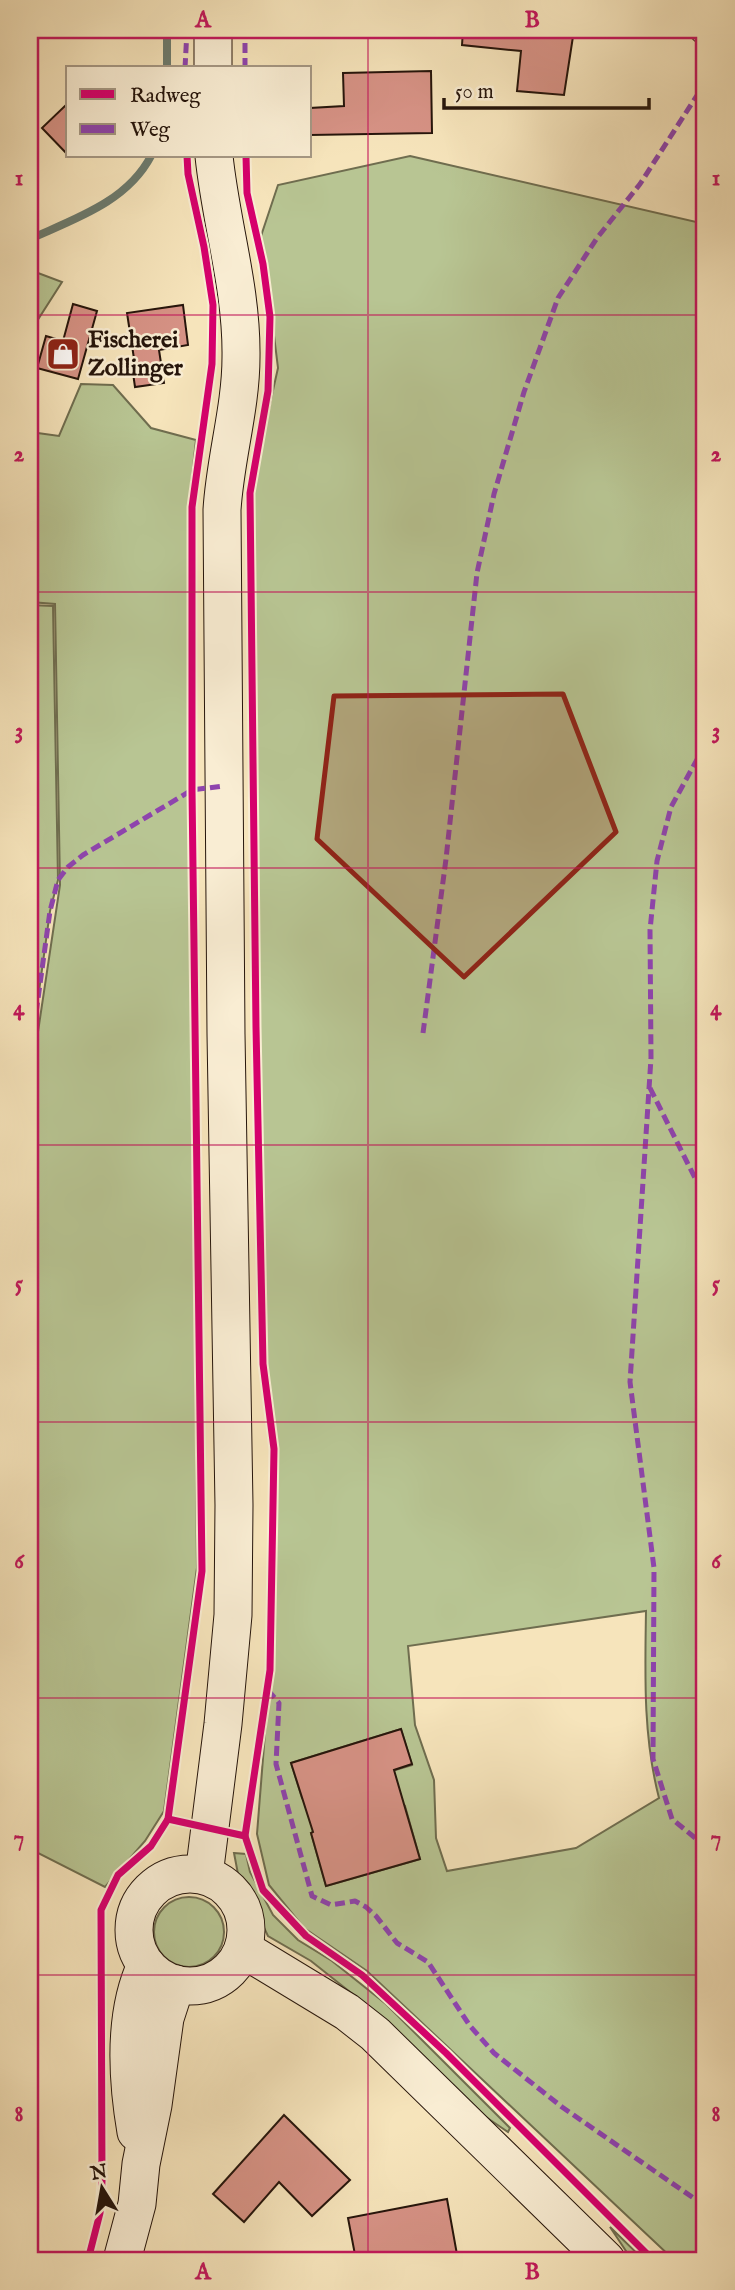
<svg xmlns="http://www.w3.org/2000/svg" width="735" height="2290" font-family="'IM FELL English',serif">
<style>
.green{fill:#b8c593;stroke:#6f6d4f;stroke-width:2;fill-rule:evenodd}
.lines{fill:none;stroke-linecap:round;stroke-linejoin:round}
.stream{stroke:#6d7b6e;stroke-width:8}
.building{fill:#d69285;stroke:#26150b;stroke-width:2}
.minor-casing{stroke:#5a4937;stroke-width:29}
.secondary-casing{stroke:#26150b;stroke-width:39}
.minor{stroke:#f9edd3;stroke-width:26}
.secondary{stroke:#f9edd3;stroke-width:37}
.quiet{stroke:#8e44ad;stroke-width:5;stroke-dasharray:10 5;stroke-linecap:butt}
.cycleway-casing{stroke:#f9edd3;stroke-width:11}
.cycleway{stroke:#d6006c;stroke-width:7}
.marked{fill:#8f2418;fill-opacity:0.2;stroke:#8f2418;stroke-width:5;stroke-linejoin:round}
.grid{fill:none;stroke:#c2185b;stroke-width:2;stroke-opacity:0.55}
.labels{text-anchor:middle;dominant-baseline:central;stroke-width:5;stroke-linejoin:round;paint-order:stroke}
.poi-label{font-size:24px;font-weight:bold;fill:#26150b;stroke:#f9edd3;text-anchor:start}
.neatline{fill:none;stroke:#c2185b;stroke-width:2.5}
.grid-label{font-size:23px;text-anchor:middle;font-weight:bold;fill:#c2185b}
</style>
<rect width="100%" height="100%" fill="#f6e4bb"/>
<filter id="stains"><feTurbulence type="fractalNoise" baseFrequency=".00286" numOctaves="4"/><feColorMatrix values="0 0 0 0 .2 0 0 0 0 .09 0 0 0 0 .02 0 0 0 .5 -.17"/></filter>
<radialGradient id="worn" r=".72"><stop offset=".6" stop-color="#630" stop-opacity="0"/><stop offset="1" stop-color="#630" stop-opacity=".3"/></radialGradient>
<g class="green">
<path d="M410,156L705,224V2260H674L367,1971L304,1928L269,1885L257,1834L270,1670L274,1449L263,1364L256,1027L250,493L278,368L268,287L258,245L278,185ZM646,1611C645,1675 643,1736 659,1798L576,1848L447,1871L436,1838L434,1780L415,1725L408,1646ZM401,1729L412,1765L302,1798L291,1763ZM405,1806L420,1859L326,1886L311,1833Z"/>
<path d="M30,270L62,282L30,332Z"/>
<path d="M81,384L113,385L151,428L196,440L189,504L197,1568L164,1811L145,1841L105,1887L30,1849V1085L60,885L55,604L30,602V432L59,436Z"/>
<path d="M30,605L53,606L58,880L50,911L30,1057Z"/>
<path d="M234,1853L246,1854L250,1872L273,1915L298,1940L332,1961L386,2004L510,2128L508,2132L480,2113L379,2015L311,1961L268,1936L238,1874Z"/>
<circle cx="189" cy="1932" r="35"/>
<path d="M610,2227L644,2260H632Z"/>
</g>
<g class="lines">
<g class="stream">
<path d="M167,30V68"/>
<path d="M30,239C74,219 127,202 151,156"/>
</g>
</g>
<g class="building">
<path d="M463,30H574L564,95L517,91L521,51L462,45Z"/>
<path d="M431,71L432,133L310,135V108L344,106L343,73Z"/>
<path d="M68,103V155L42,128Z"/>
<path d="M73,304L97,311L78,379L37,368L46,336L63,341Z"/>
<path d="M183,305L188,345L159,350L164,383L135,387L132,366L135,365L127,313Z"/>
<path d="M401,1729L412,1764L394,1770L420,1859L326,1886L311,1833L313,1832L291,1763Z"/>
<path d="M284,2115L350,2180L312,2216L279,2182L244,2222L213,2194Z"/>
<path d="M447,2199L458,2260H356L348,2218Z"/>
</g>
<g class="lines">
<defs>
<path id="minor" d="M703,30L705,31"/>
<g id="secondary">
<path d="M213,68V30"/>
<circle cx="190" cy="1930" r="56"/>
<path d="M204,1875L223,1724L233,1615L234,1505L226,1034L222,510C225,459 241,408 241,357C242,288 221,224 214,156"/>
<path d="M243,1949L347,2012L375,2034L606,2260"/>
<path d="M136,2132C127,2079 123,2014 146,1965"/>
<path d="M122,2260L137,2204L141,2164L153,2105L165,2018L176,1984"/>
</g>
</defs>
<use href="#minor" class="minor-casing"/>
<use href="#secondary" class="secondary-casing"/>
<use href="#minor" class="minor"/>
<use href="#secondary" class="secondary"/>
<g class="quiet">
<path d="M185,68L187,30"/>
<path d="M245,68V30"/>
<path d="M705,745L671,807L657,861L650,930L651,1058L630,1382L654,1568L653,1759L672,1819L705,1846"/>
<path d="M423,1033L446,859L477,573L494,494L524,392L558,298L597,238L640,184L705,83"/>
<path d="M30,1057L50,911L58,880L68,867L83,855L192,790L223,786"/>
<path d="M650,1088L705,1198"/>
<path d="M268,1690L279,1703L276,1764L312,1896L331,1905L355,1901L366,1907L376,1916L397,1943L428,1962L470,2026L494,2053L562,2107L705,2206"/>
</g>
<defs>
<g id="cycleway">
<path d="M168,1819L245,1836L263,1890L306,1936L362,1975L446,2053L653,2260"/>
<path d="M245,1836L270,1670L274,1449L263,1364L256,1027L250,493L268,391L270,317L263,264L247,193L246,156"/>
<path d="M88,2260L100,2213L102,2181L101,1910L118,1875L151,1846L168,1819L202,1571L192,790V507L212,364L213,305L204,247L188,174L187,156"/>
</g>
</defs>
<use href="#cycleway" class="cycleway-casing"/>
<use href="#cycleway" class="cycleway"/>
</g>
<path class="marked" d="M563,694L616,832L464,977L317,839L334,696Z"/>
<path class="grid" d="M368,30V2260M30,315H705M30,592H705M30,868H705M30,1145H705M30,1422H705M30,1698H705M30,1975H705"/>
<defs>
<symbol id="shop-square" viewBox="-11 -11 22 22"><rect x="-9" y="-9" width="18" height="18" rx="4" fill="#8f2418" stroke="#f9edd3"/><path d="M-5-2.5h2.3a2.7 3.5 0 0 1 5.4 0H5L5.5 6h-11ZM-1.5-2.5h3a1.5 2.3 0 0 0-3 0Z" fill="#fff"/></symbol>
</defs>
<g fill-rule="evenodd">
<use href="#shop-square" x="44" y="335" width="38" height="38"/>
</g>
<g class="labels">
<g class="poi-label">
<text x="88" y="340">Fischerei<tspan x="88" dy="28">Zollinger</tspan></text>
</g>
</g>
<rect width="735" height="2290" fill="none" stroke="#f6e4bb" stroke-width="77"/>
<rect x="66" y="66" width="245" height="91" fill="#f9edd3" stroke="#a59783" stroke-width="2"/>
<rect x="80" y="89" width="35" height="10" fill="#d6006c" stroke="#a59783" stroke-width="2"/>
<text x="130" y="102" font-size="21" fill="#26150b">Radweg</text>
<rect x="80" y="124" width="35" height="10" fill="#8e44ad" stroke="#a59783" stroke-width="2"/>
<text x="130" y="136" font-size="21" fill="#26150b">Weg</text>
<g transform="translate(102 2188) rotate(349)" stroke="#f9edd3" stroke-width="5" paint-order="stroke">
<path d="M0-5L12 26L0 18L-12 26Z" fill="#26150b"/>
<text y="-10" font-size="19" font-weight="bold" text-anchor="middle" fill="#26150b">N</text>
</g>
<path d="M444 98v10h205v-10" fill="none" stroke="#26150b" stroke-width="3.5"/>
<text x="455" y="98" font-size="21" fill="#26150b" stroke="#f9edd3" stroke-width="5" paint-order="stroke">50 m</text>
<rect x="38" y="38" width="658" height="2214" class="neatline"/>
<g class="grid-label">
<text x="203" y="27">A</text>
<text x="532" y="27">B</text>
<text x="19" y="185">1</text>
<text x="716" y="185">1</text>
<text x="19" y="461">2</text>
<text x="716" y="461">2</text>
<text x="19" y="738">3</text>
<text x="716" y="738">3</text>
<text x="19" y="1015">4</text>
<text x="716" y="1015">4</text>
<text x="19" y="1291">5</text>
<text x="716" y="1291">5</text>
<text x="19" y="1568">6</text>
<text x="716" y="1568">6</text>
<text x="19" y="1845">7</text>
<text x="716" y="1845">7</text>
<text x="19" y="2121">8</text>
<text x="716" y="2121">8</text>
<text x="203" y="2279">A</text>
<text x="532" y="2279">B</text>
</g>
<rect width="100%" height="100%" filter="url(#stains)"/>
<rect width="100%" height="100%" fill="url(#worn)"/>
</svg>
